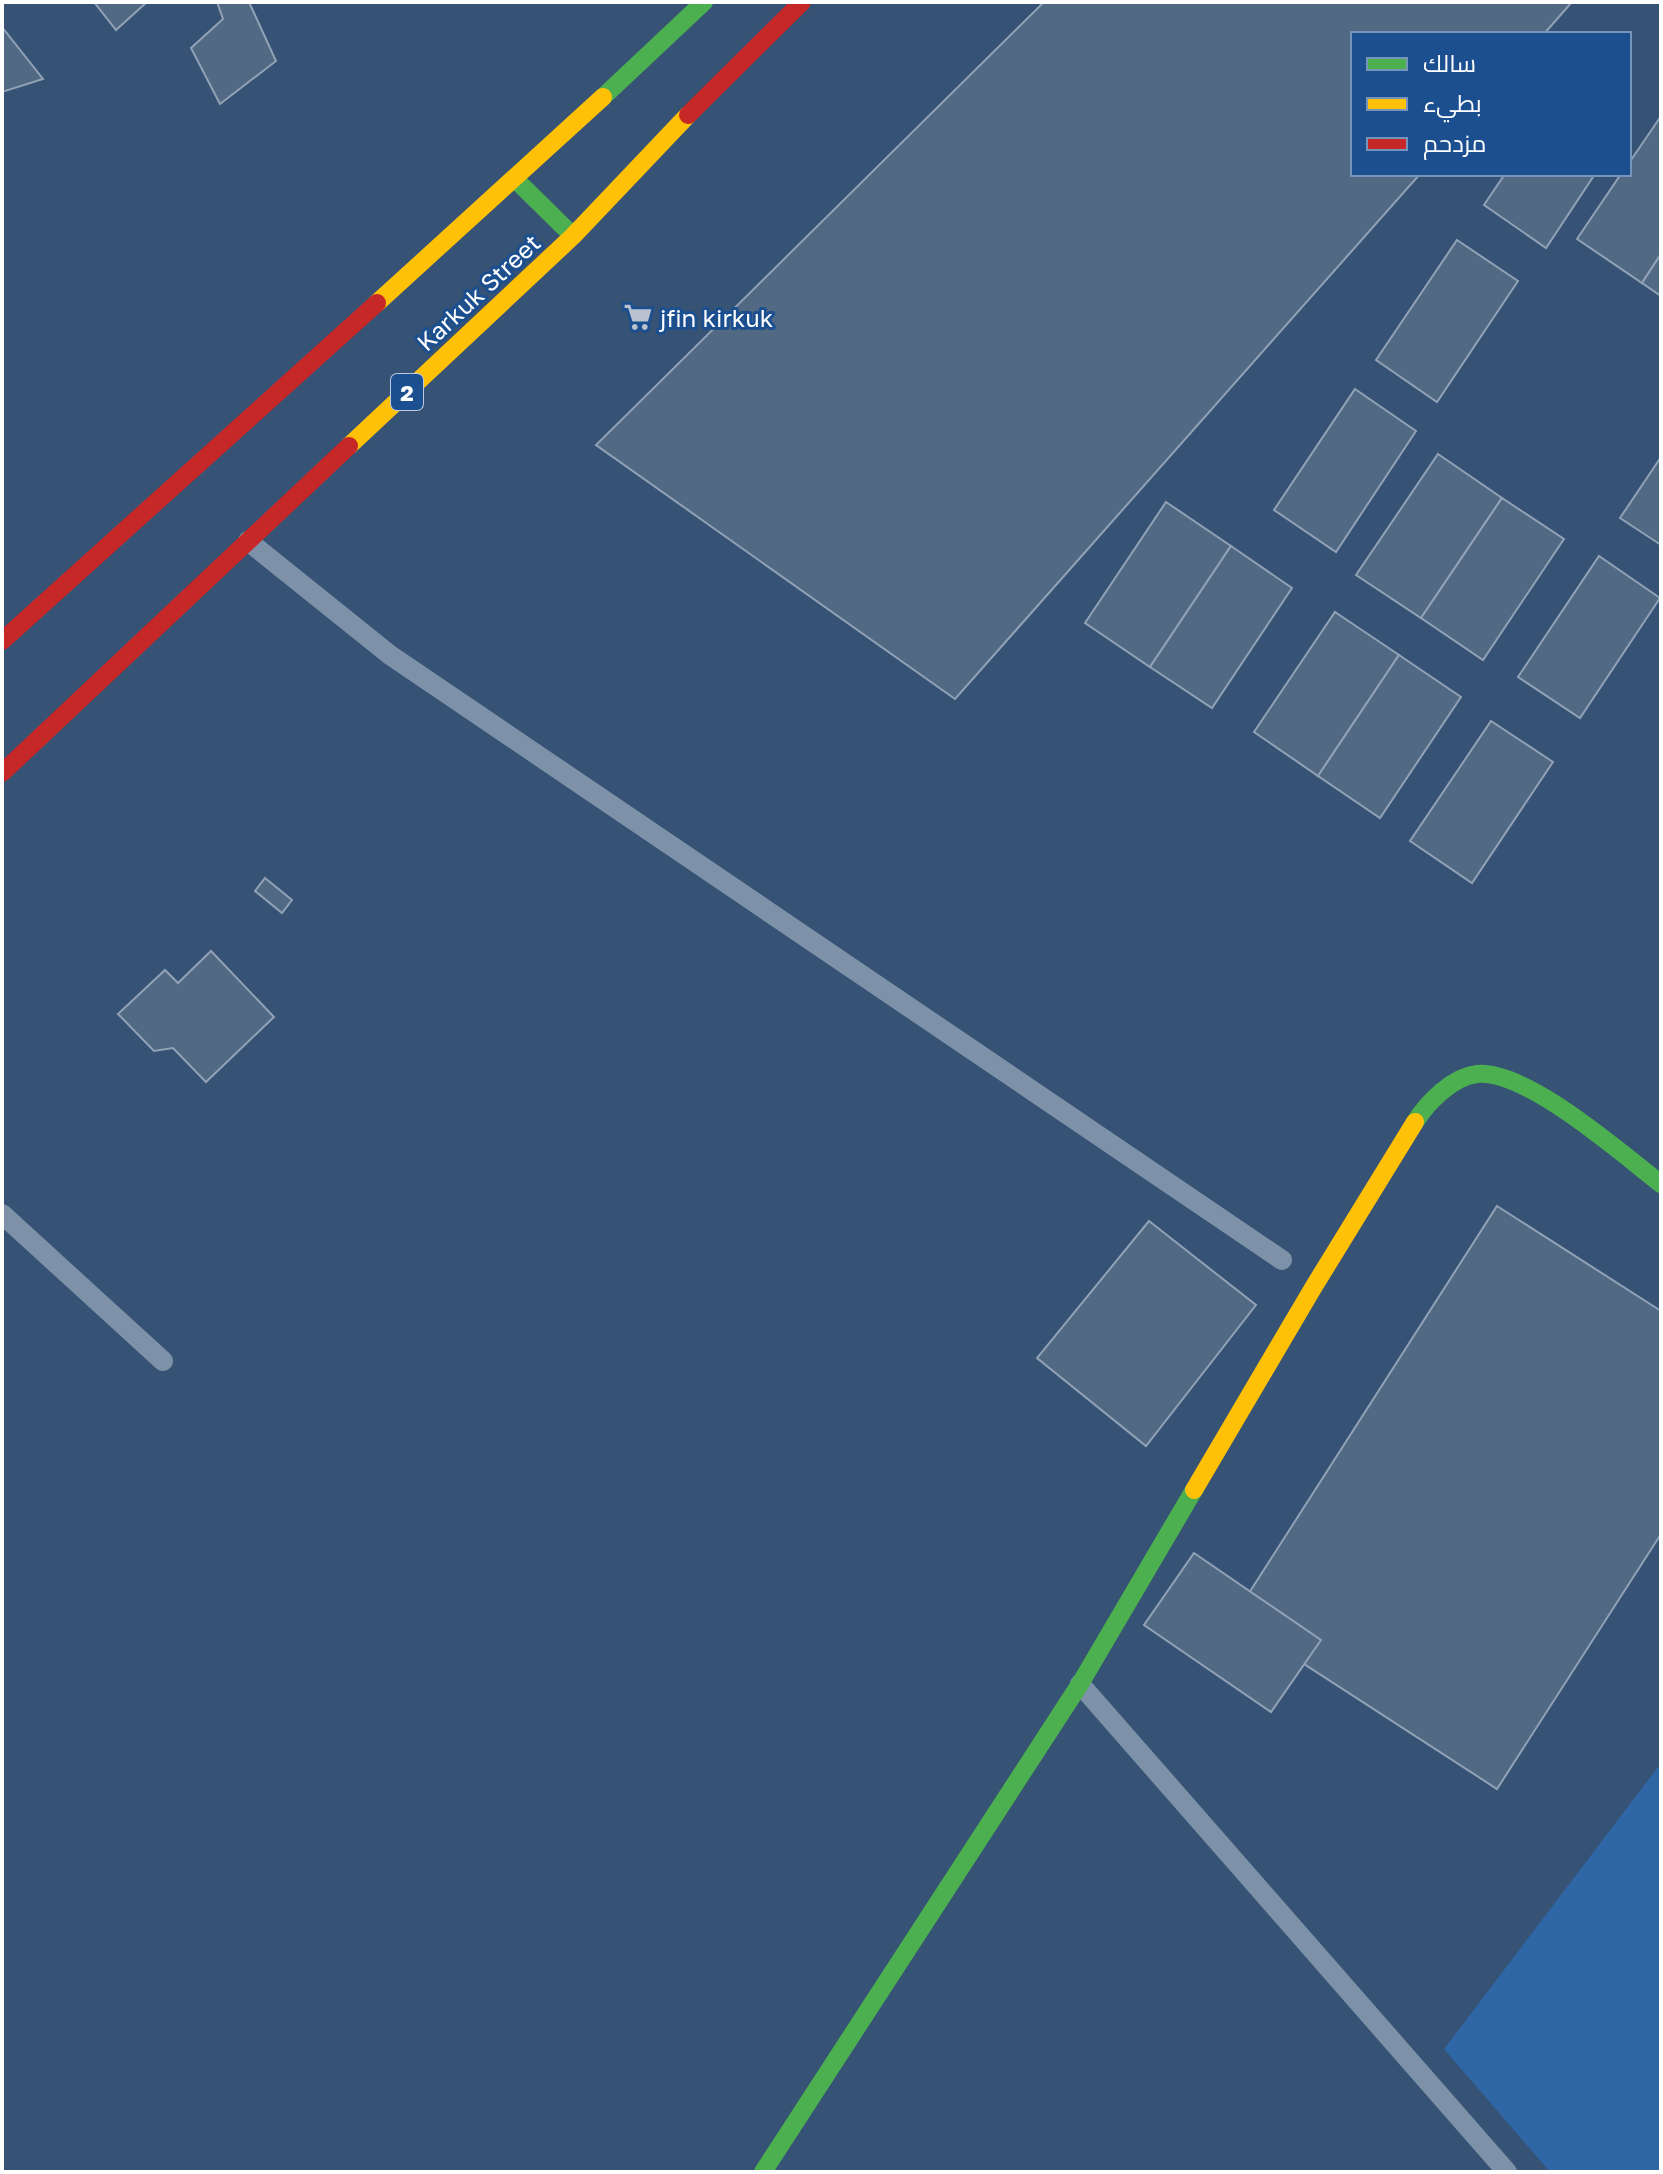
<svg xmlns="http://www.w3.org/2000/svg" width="1663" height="2174" font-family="'Golos Text',Cairo,sans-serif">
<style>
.green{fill:#2f66a5}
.building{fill:#526984;stroke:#92a2b6;stroke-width:2}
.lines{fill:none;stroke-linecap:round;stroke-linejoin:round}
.lane{stroke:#7d92a8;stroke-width:20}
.fast{stroke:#4caf50;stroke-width:18}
.slow{stroke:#ffc107;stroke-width:18}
.jam{stroke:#c62828;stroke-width:18}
.labels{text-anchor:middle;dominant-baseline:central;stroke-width:6;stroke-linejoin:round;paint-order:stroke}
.shield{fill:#1b4f8f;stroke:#bbcadd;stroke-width:2}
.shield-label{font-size:22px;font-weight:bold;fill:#fff}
.street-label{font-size:24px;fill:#fff;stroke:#1b4f8f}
.poi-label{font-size:24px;fill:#fff;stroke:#1b4f8f;text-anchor:start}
</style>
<rect width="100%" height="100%" fill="#365274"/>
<path class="green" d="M1661,1763V2172H1550L1444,2049Z"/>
<g class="building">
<path d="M94,2H147L116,30Z"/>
<path d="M217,2H249L276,61L220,104L191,48L223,19Z"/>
<path d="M1044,2H1572L1544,34H1353V174H1420L955,699L596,445Z"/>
<path d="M2,27L43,79L2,92Z"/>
<path d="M1659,119L1661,120V254L1642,283L1577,239L1621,174H1629V163Z"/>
<path d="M1505,174H1595L1546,248L1484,205Z"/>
<path d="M1457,240L1518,281L1437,402L1376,360Z"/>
<path d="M1661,254V296L1642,283Z"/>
<path d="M1355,389L1416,431L1336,552L1274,510Z"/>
<path d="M1438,454L1502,498L1421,618L1356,575Z"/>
<path d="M1661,457V545L1620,518Z"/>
<path d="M1502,498L1564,539L1483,660L1421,618Z"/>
<path d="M1166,502L1231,546L1150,667L1085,623Z"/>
<path d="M1231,546L1292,588L1212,708L1150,667Z"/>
<path d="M1599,556L1660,598L1580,718L1518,677Z"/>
<path d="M1335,612L1399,655L1318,776L1254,732Z"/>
<path d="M1399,655L1461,697L1380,818L1318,776Z"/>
<path d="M1491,721L1553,762L1472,883L1410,841Z"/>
<path d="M265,878L292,900L282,913L255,891Z"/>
<path d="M211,951L274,1017L206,1082L173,1048L154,1051L118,1014L165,970L178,983Z"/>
<path d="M1497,1206L1661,1311V1534L1497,1789L1233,1618Z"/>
<path d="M1149,1221L1256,1305L1146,1446L1037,1358Z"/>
<path d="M1194,1553L1321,1640L1271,1712L1144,1625Z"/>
</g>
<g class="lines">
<g class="lane">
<path d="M248,541L390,655L1282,1260"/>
<path d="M2,1214L163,1361"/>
<path d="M1080,1684L1507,2172"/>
</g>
<g class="fast">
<path d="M603,97L704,2"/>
<path d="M515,179L573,236"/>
<path d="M1415,1122C1428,1102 1452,1077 1477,1074C1526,1069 1622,1154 1661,1184"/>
<path d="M763,2172L1080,1684L1194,1490"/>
</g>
<g class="slow">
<path d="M377,303L603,97"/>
<path d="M349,446L573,236L688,115"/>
<path d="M1194,1490L1313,1288L1415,1122"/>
</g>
<g class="jam">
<path d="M688,115L802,2"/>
<path d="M2,641L377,303"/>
<path d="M2,773L349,446"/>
</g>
</g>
<defs>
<symbol id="supermarket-bare" viewBox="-9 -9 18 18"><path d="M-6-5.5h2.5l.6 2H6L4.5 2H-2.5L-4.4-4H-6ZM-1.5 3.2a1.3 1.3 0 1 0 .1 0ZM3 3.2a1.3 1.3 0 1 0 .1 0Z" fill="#b9c2ce" stroke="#1b4f8f" stroke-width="2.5" paint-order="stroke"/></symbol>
</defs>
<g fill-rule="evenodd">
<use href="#supermarket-bare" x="618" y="297" width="40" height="40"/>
</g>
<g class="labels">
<rect class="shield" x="391" y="374" width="32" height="36" rx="6"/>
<g class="shield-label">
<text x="407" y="392">2</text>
</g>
<g class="street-label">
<text transform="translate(478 292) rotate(-43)">Karkuk Street</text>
</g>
<g class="poi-label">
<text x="660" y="317">jfin kirkuk</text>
</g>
</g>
<rect width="1663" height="2174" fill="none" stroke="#ffffff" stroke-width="8"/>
<rect x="1351" y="32" width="280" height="144" fill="#1b4f8f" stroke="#7695bc" stroke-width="2"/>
<rect x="1367" y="58" width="40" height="12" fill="#4caf50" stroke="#7695bc" stroke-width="2"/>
<text x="1423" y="72" font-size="24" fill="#ffffff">سالك</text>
<rect x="1367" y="98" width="40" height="12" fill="#ffc107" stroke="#7695bc" stroke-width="2"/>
<text x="1423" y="112" font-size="24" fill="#ffffff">بطيء</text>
<rect x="1367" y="138" width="40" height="12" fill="#c62828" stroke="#7695bc" stroke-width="2"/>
<text x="1423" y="152" font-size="24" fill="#ffffff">مزدحم</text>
</svg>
